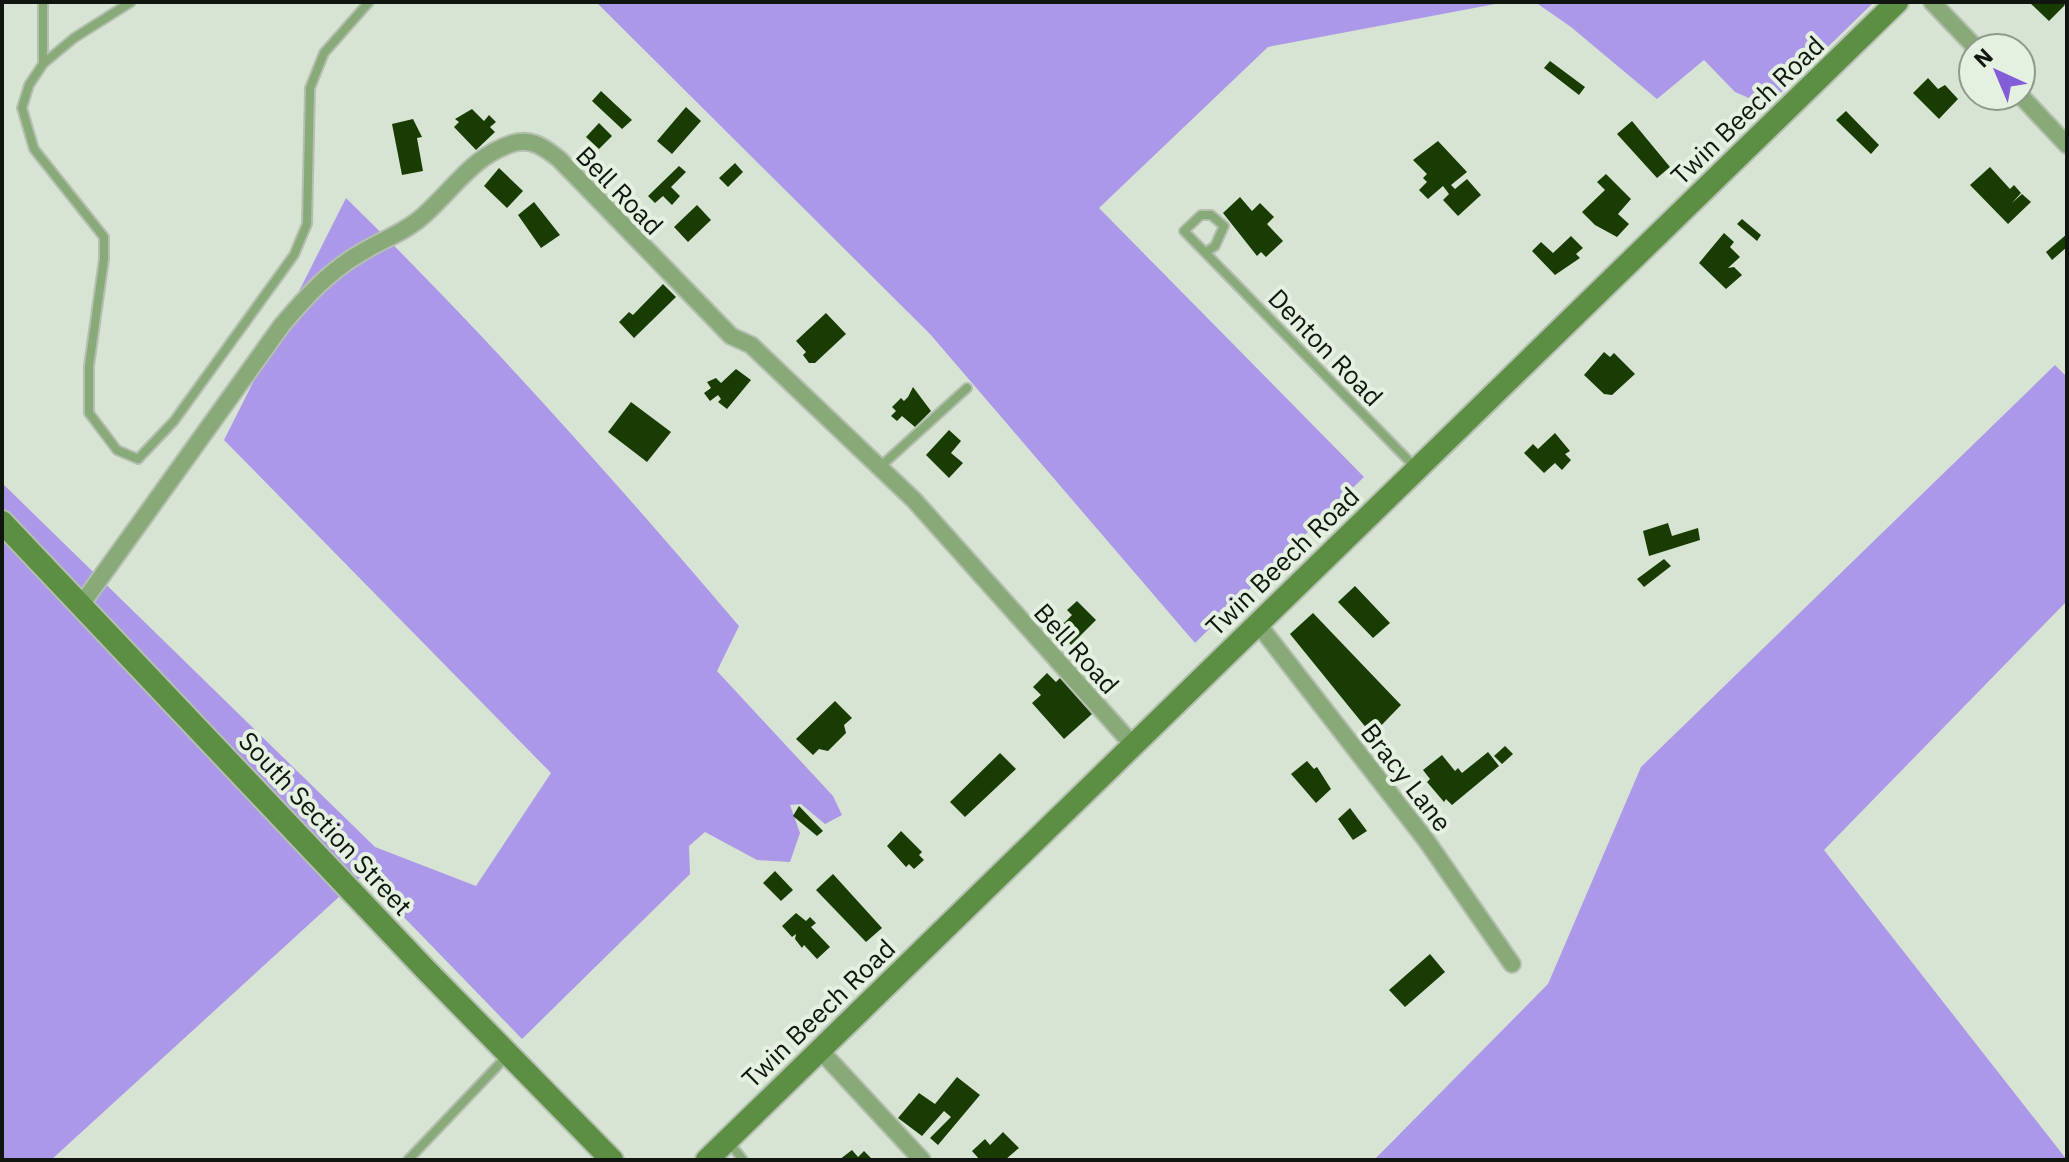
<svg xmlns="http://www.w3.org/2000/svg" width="2069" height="1162" font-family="'IBM Plex Sans',sans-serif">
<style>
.forest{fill:#ac98e9}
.building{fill:#193c02}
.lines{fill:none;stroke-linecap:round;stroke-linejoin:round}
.lane-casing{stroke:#b4bfb0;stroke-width:12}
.street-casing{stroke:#b4bfb0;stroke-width:20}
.secondary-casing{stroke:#b4bfb0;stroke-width:26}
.lane{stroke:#88aa79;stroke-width:8}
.street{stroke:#88aa79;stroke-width:16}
.secondary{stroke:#5c8e43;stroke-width:22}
.labels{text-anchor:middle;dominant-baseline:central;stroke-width:8;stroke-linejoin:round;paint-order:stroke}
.street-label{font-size:26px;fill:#11150f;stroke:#e5f1e0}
</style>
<rect width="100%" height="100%" fill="#d8e4d3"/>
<g class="forest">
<path d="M596,2H1506L1268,47L1099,208L1364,477L1195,643L930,334Z"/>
<path d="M1535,2H1874L1767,106L1735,92L1704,60L1657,99L1571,27Z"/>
<path d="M346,198C485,334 613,478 739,626L717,671L833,796L842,815L825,824L801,804L790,805L800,833L790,862L757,860L705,832L689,846L690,874L522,1039L363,875L51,1160H2V483L375,847L476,886L551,773L224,440Z"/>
<path d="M2055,365L2067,377V601L1824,850L2067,1160H1374L1548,984L1641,767Z"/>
</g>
<g class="building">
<path d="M2029,2H2062L2065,5L2049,21Z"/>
<path d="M1550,61L1585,87L1579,95L1544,68Z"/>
<path d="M1928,78L1938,89L1945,85L1958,99L1939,119L1913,93Z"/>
<path d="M601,91L632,120L622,129L592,101Z"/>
<path d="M686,107L701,121L672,154L657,141Z"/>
<path d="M472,109L484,121L489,115L496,122L490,127L495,132L476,150L454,127L459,122L455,119Z"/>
<path d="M1846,111L1879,145L1871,154L1836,120Z"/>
<path d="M413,119L422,137L417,138L423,171L402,175L392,124Z"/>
<path d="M1632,121L1670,167L1657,178L1617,134Z"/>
<path d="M599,123L612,136L599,149L586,137Z"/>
<path d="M1438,141L1467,172L1451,185L1455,189L1467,179L1481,195L1458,216L1443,200L1449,194L1443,186L1428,199L1419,190L1427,182L1423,178L1427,174L1413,160Z"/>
<path d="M735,163L743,172L728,187L719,178Z"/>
<path d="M679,166L686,172L671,187L680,196L672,205L663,196L655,203L648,196Z"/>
<path d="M1990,167L2010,189L2014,185L2021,193L2012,203L2022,194L2031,202L2008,224L1970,185Z"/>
<path d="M499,168L523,191L507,208L484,186Z"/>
<path d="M1606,174L1631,199L1618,214L1629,224L1617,237L1595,225L1582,212L1605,190L1597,182Z"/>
<path d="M1240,197L1252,211L1260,203L1274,217L1267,224L1283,241L1266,257L1261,252L1257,256L1223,213Z"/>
<path d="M534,202L560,235L541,248L518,215Z"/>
<path d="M697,205L711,220L688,242L674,227Z"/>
<path d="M1742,219L1761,235L1757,241L1737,224Z"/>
<path d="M1724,233L1734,242L1730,247L1740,257L1728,268L1734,267L1742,275L1726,289L1699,263Z"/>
<path d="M2067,234V247L2052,260L2046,252Z"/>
<path d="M1571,236L1583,248L1576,254L1580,258L1555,275L1532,251L1541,242L1553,253Z"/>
<path d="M663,284L676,297L634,338L619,322L629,312L633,315Z"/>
<path d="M826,313L846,334L815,363H809L803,355L806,352L796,341Z"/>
<path d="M1604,352L1610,357L1614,353L1635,374L1612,395L1604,394L1584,375Z"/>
<path d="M736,369L751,380L727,409L718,402L721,399L718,395L710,401L704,393L711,388L707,382L716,378L721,383Z"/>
<path d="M913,387L931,411L915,427L902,416L897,421L891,416L896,411L892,407L901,398L904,401L908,397Z"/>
<path d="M631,402L671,432L647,462L608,432Z"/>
<path d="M949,430L961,441L951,453L963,463L949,478L926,455Z"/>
<path d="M1555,433L1570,451L1565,454L1571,460L1562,470L1555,463L1544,473L1524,453L1533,444L1538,449Z"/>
<path d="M1668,523L1672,536L1698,528L1700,540L1649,556L1643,531Z"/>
<path d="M1664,559L1671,566L1644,587L1637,579Z"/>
<path d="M1355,586L1390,623L1373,638L1338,602Z"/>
<path d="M1077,601L1096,620L1071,645L1051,624L1059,618L1064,623L1072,615L1067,610Z"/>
<path d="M1313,613L1401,705L1372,735L1290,634Z"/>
<path d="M1047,673L1056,682L1060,678L1092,714L1064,739L1032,703L1041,695L1033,687Z"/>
<path d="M835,701L852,718L844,725L846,733L828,751L819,749L813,755L796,739Z"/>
<path d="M1505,746L1513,754L1502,764L1494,756Z"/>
<path d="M1488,752L1499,766L1452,805L1446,799L1444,802L1427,782L1430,779L1423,770L1442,755L1455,771L1458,768L1462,773Z"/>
<path d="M1000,753L1016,769L965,817L950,802Z"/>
<path d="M1307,761L1314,769L1317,767L1331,789L1316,803L1291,774Z"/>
<path d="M799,806L823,831L817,836L793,816Z"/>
<path d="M1350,808L1367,831L1353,840L1338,819Z"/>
<path d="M901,831L922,852L919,855L924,860L914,869L909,864L906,867L887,846Z"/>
<path d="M775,871L793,890L781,901L763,883Z"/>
<path d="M833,874L882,928L866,942L816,890Z"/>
<path d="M796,913L806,921L810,917L816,923L811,927L830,947L817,959L804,945L802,948L795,939L796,934L792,937L782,926Z"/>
<path d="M1430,954L1445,972L1405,1007L1389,990Z"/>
<path d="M957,1077L980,1095L938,1145L930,1138L951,1117L944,1111L922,1136L898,1118L919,1093L935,1104Z"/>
<path d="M1003,1132L1019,1148L1005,1160H980L972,1151L985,1139L990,1145Z"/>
<path d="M852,1150L858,1157L864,1151L873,1160H839Z"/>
</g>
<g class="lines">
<defs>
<g id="lane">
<path d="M43,2V64L29,85L22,108L34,149L104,237V259L89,366V413L117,450L138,459L174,421L294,255L307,224L310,88L324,53L369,2"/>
<path d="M44,63L74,38L131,2"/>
<path d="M1206,252L1215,246L1224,226L1211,215H1201L1184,231L1416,468"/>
<path d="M881,466L967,388"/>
<path d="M729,1142L743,1160"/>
<path d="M408,1160L507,1056"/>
</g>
<g id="street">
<path d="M1932,2L1976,48"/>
<path d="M2021,96L2067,145"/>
<path d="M81,605L282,325C305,298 328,272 359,254C379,241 406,232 423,216C453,190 473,155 514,143C532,138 545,148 559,159L731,336L751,345L914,500L1133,745"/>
<path d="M1258,624L1426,840L1512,964"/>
<path d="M820,1050L922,1160"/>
</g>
<g id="secondary">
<path d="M2,522L426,970L612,1160"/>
<path d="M707,1160L1897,2"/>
</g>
</defs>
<use href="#lane" class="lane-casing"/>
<use href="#street" class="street-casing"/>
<use href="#secondary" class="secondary-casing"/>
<use href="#lane" class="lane"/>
<use href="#street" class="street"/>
<use href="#secondary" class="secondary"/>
</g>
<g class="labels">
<g class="street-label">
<text transform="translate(1747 110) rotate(-44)">Twin Beech Road</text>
<text transform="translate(620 190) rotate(46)">Bell Road</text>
<text transform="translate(1326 347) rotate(46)">Denton Road</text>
<text transform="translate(1282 561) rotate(-44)">Twin Beech Road</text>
<text transform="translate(1077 648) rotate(48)">Bell Road</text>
<text transform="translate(1407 777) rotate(52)">Bracy Lane</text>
<text transform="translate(326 823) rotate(47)">South Section Street</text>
<text transform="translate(818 1013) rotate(-44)">Twin Beech Road</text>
</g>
</g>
<rect width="2069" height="1162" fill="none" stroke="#11150f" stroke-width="8"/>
<g transform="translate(1997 72) rotate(316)"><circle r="38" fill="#e5f1e0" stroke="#90998c" stroke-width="2"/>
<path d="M0-6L14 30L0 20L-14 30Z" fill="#835cd7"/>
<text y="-12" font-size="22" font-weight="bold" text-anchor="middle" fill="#11150f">N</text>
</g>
</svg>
